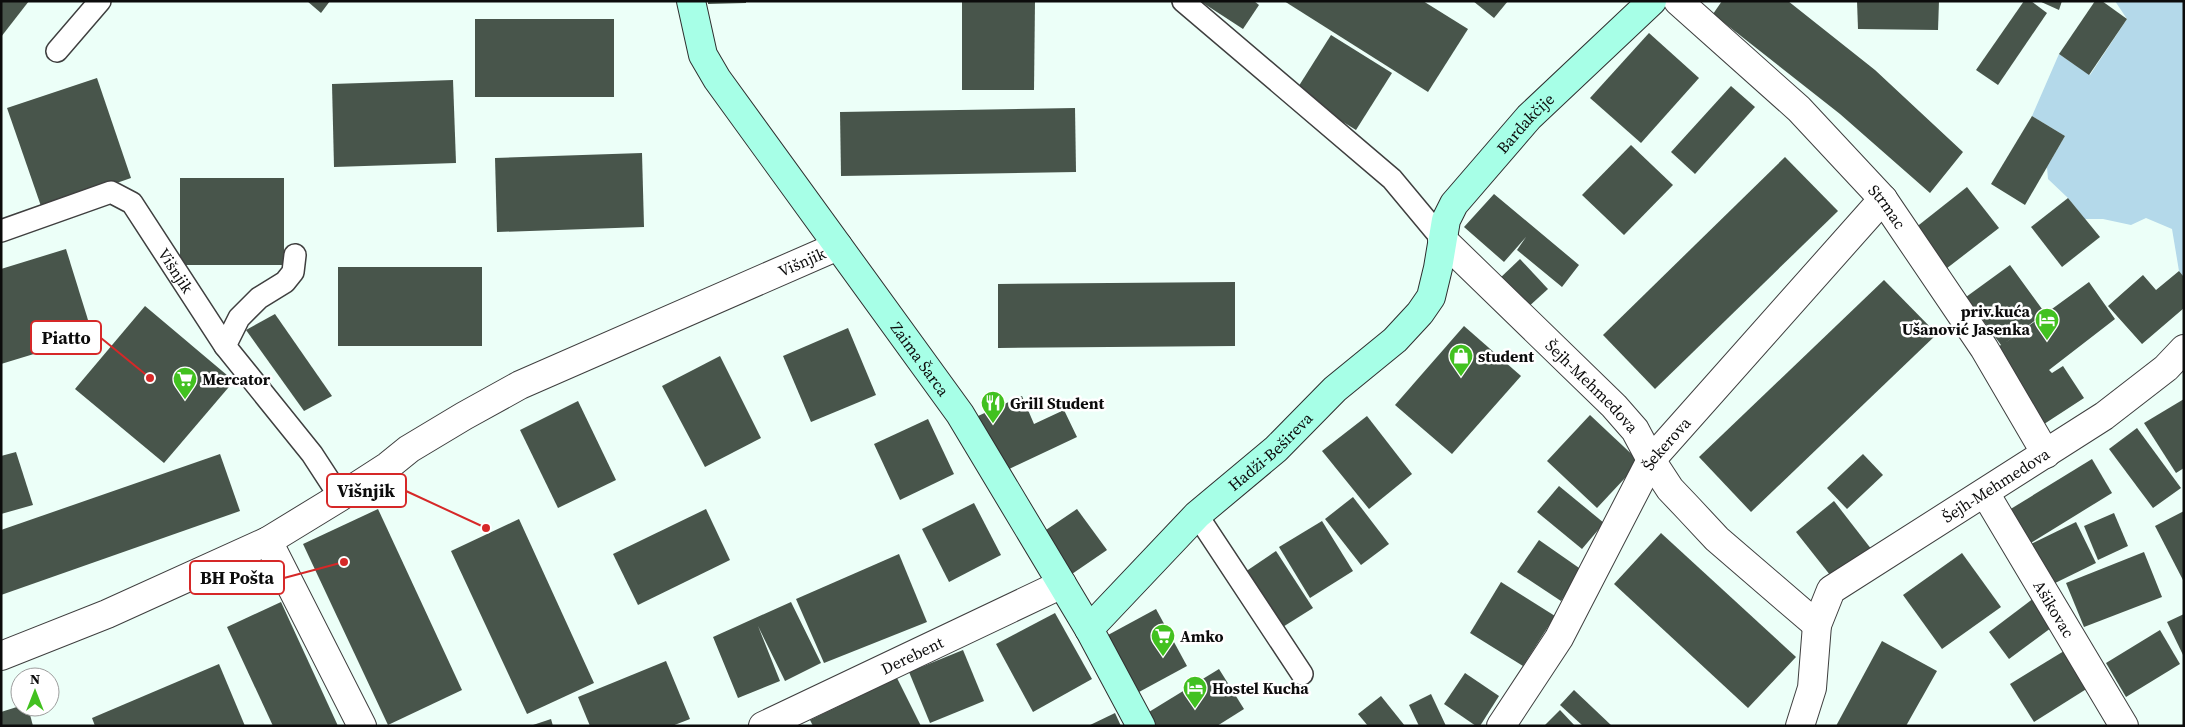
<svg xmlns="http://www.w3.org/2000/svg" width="2185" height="727" font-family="'Source Serif 4',serif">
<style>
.green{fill:#b4d9ea}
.building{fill:#48554b}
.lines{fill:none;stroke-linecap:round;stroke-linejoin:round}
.lane-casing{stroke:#3f3f3f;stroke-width:24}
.street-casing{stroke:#3f3f3f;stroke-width:30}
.secondary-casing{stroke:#2e2e2e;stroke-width:30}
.lane{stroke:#fff;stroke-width:21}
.street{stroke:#fff;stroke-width:28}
.secondary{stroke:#a7ffe7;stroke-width:28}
.labels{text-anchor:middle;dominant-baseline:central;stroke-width:5;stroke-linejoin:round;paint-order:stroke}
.street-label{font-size:16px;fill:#0c0c0c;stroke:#fff}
.poi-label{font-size:16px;font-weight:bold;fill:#0c0c0c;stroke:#fff;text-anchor:start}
.leader{fill:none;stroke:#d62828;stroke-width:2}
.callout-dot{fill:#d62828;stroke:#fff;stroke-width:2}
.callout{fill:#fff;stroke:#d62828;stroke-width:2}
.callout-label{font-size:18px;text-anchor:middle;font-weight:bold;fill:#0c0c0c}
</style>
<rect width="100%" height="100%" fill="#ecfff8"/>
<path class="green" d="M2115,1H2184V277L2179,271L2172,229L2146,218L2131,225L2103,219H2085L2068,198L2048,179L2047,167L2065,136L2032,116L2059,54L2090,75L2127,19Z"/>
<g class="building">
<path d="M1,1H29L1,37Z"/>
<path d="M307,1H330L321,13Z"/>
<path d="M708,1H746V3L708,4Z"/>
<path d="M962,1H1035L1034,90H962Z"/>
<path d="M1200,1H1254L1259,5L1243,29Z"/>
<path d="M1284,1H1423L1468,29L1428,92Z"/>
<path d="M1473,1H1508L1494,18Z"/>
<path d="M1722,1H1788L1875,70L1963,152L1930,193L1840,114L1713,14Z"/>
<path d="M1857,1H1939L1938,30L1858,29Z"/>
<path d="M2024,1H2031L2047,13L1998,85L1976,70Z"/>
<path d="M2039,1H2062L2059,10Z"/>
<path d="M2095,1H2102L2127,19L2089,75L2059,54Z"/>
<rect x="475" y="19" width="139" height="78"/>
<path d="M1649,33L1699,78L1641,143L1590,98Z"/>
<path d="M1331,35L1392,73L1356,130L1295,92Z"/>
<path d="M97,78L131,178L42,209L7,108Z"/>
<path d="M453,80L456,163L334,167L332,84Z"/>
<path d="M1731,86L1755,107L1695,174L1671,152Z"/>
<path d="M1075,108L1076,172L841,176L840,112Z"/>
<path d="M2032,116L2065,136L2025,205L1991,184Z"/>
<path d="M1631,145L1673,185L1624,235L1582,195Z"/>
<path d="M642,153L644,227L497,232L495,158Z"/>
<path d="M1785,157L1838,211L1655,389L1603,335Z"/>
<rect x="180" y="178" width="104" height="87"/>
<path d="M1967,187L1999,228L1942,272L1910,232Z"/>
<path d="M1494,194L1579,265L1562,287L1517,250L1526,237L1504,262L1464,227Z"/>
<path d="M2068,198L2100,237L2062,267L2031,227Z"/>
<path d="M66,249L93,336L1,364V269Z"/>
<path d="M1520,259L1548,289L1526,309L1498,280Z"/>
<path d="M2010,265L2045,313L2005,343L2089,282L2115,319L2049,370L2052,373L2063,366L2084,398L2038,428L1989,352L2001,345L1966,297Z"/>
<rect x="338" y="267" width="144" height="79"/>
<path d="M2179,271L2184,277V308L2142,344L2108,306L2143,275L2156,290Z"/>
<path d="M1884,280L1937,334L1751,512L1699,457Z"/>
<path d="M1235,282V346L998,348V284Z"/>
<path d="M145,306L234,381L164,463L75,389Z"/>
<path d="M275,314L332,396L304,411L246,330Z"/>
<path d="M1464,326L1521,376L1452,454L1395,405Z"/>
<path d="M848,328L876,395L811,422L783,356Z"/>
<path d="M720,356L761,438L705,467L662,386Z"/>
<path d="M1022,396L1034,424L1064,410L1077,437L1005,471L978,416Z"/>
<path d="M2184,399V468L2176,473L2144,423Z"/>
<path d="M578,401L616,480L558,508L520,430Z"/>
<path d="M1590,415L1640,462L1597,508L1547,461Z"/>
<path d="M1367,416L1412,474L1369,509L1322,451Z"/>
<path d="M928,419L954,474L900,500L874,444Z"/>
<path d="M2137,428L2181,488L2153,508L2109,449Z"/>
<path d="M16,452L33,505L1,514V456Z"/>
<path d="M220,454L240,511L1,595V530Z"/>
<path d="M1863,454L1883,475L1847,509L1827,488Z"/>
<path d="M2092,459L2112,493L2029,544L2009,510Z"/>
<path d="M1559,486L1604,523L1582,549L1537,512Z"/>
<path d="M1353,497L1389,544L1361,565L1325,519Z"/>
<path d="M1834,501L1872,550L1834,580L1796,532Z"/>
<path d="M974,503L1001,555L949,582L922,529Z"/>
<path d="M378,509L462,690L388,725L303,544Z"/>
<path d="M706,509L730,560L638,605L613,554Z"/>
<path d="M1077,509L1107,550L1069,576L1040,534Z"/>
<path d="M2184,511V582L2155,526Z"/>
<path d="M2114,513L2128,546L2098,560L2084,526Z"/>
<path d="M519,519L594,683L527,714L451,551Z"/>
<path d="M1322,521L1353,571L1310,598L1279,547Z"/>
<path d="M2076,522L2096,563L2049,586L2029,545Z"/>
<path d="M1661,533L1796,657L1748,708L1614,584Z"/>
<path d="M1539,540L1582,570L1561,601L1517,572Z"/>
<path d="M1276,551L1313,608L1278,630L1242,574Z"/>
<path d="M2144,552L2162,597L2084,627L2066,583Z"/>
<path d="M1962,553L2001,607L1942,649L1903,595Z"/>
<path d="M899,554L927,622L824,663L796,599Z"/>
<path d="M1501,582L1555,616L1523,666L1470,633Z"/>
<path d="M2034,598L2055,625L2009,659L1989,632Z"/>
<path d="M281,602L338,726H273L227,627Z"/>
<path d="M791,602L821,663L785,681L758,626L780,681L738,698L713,637Z"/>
<path d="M1156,609L1187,666L1139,692L1108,635Z"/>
<path d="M1055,613L1092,679L1033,712L996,644Z"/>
<path d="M2184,614V657L2167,622Z"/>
<path d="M2160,630L2180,664L2126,697L2106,663Z"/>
<path d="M1882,641L1937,671L1906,726H1836Z"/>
<path d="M963,650L984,701L930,723L909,672Z"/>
<path d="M2064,651L2088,688L2034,722L2010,684Z"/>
<path d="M666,661L690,719L672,726H590L578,697Z"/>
<path d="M219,664L245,726H95L92,718Z"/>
<path d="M1219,669L1244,709L1217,726H1151L1144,715Z"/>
<path d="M1465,673L1499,696L1480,726H1476L1444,704Z"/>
<path d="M897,678L921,726H813L810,720Z"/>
<path d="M1574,690L1612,726H1583L1560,705Z"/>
<path d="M1431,694L1446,726H1419L1409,705Z"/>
<path d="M1381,696L1405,726H1368L1358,714Z"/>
<path d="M20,706L28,707L33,726H1V712Z"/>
<path d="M1560,710L1575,726H1544Z"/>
<path d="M1115,713L1121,726H1088Z"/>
<path d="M551,719L553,726H533V725Z"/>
</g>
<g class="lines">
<defs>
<g id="lane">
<path d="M1183,1L1392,179L1442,239"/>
<path d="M57,51L100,1"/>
<path id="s1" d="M1,231L111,192L132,203L225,346L312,454L340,497"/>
<path d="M225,346L239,318L259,298L285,282L293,272L295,255"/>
<path d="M1197,515L1302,674"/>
</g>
<g id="street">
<path id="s2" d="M1678,1L1799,109L1883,199L1984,348L2046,454"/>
<path id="s3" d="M1442,239L1614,406L1635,430L1651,460L1670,489L1689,509L1717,539L1817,625"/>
<path id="s4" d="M1985,493L2124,726"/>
<path d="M268,541L362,726"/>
<path id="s5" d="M1,656L107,614L268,541L340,497L388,466L409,449L464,416L520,385L838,246"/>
<path id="s6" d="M763,726L1062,584"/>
<path id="s7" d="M1501,726L1559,638L1651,460L1883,199"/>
<path id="s8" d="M1800,726L1812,688L1817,625L1831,590L2104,416L2166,368L2184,349"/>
</g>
<g id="secondary">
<path id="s9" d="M691,1L703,55L717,79L960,414L1089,629L1141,726"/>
<path id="s10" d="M1089,629L1197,515L1276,449L1335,389L1395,340L1420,313L1431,297L1438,268L1446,220L1454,204L1529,117L1652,1"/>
</g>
</defs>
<use href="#lane" class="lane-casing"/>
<use href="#street" class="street-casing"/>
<use href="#secondary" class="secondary-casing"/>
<use href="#lane" class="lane"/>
<use href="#street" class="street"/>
<use href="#secondary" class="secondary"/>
</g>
<defs>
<symbol id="hotel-pin" viewBox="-11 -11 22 30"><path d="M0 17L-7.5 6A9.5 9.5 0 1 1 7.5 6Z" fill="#42c120" stroke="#fff"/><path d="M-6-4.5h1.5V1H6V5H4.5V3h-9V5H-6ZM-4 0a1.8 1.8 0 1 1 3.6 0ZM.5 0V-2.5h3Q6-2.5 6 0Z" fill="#fff"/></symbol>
<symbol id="shop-pin" viewBox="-11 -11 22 30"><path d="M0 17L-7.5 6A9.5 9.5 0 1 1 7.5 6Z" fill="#42c120" stroke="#fff"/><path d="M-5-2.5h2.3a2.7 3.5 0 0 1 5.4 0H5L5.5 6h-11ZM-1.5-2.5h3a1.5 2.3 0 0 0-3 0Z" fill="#fff"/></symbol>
<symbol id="supermarket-pin" viewBox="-11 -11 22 30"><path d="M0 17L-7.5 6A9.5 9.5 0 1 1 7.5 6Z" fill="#42c120" stroke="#fff"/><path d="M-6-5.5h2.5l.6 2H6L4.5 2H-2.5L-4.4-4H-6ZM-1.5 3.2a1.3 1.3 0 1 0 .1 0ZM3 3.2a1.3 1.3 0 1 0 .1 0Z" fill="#fff"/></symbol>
<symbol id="restaurant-pin" viewBox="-11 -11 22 30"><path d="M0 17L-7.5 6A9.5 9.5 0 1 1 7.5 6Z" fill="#42c120" stroke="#fff"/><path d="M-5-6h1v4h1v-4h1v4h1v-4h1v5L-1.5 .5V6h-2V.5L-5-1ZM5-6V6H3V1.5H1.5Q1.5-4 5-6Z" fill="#fff"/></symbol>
</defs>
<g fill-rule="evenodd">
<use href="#hotel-pin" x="2033" y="306" width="28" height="38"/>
<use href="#shop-pin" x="1447" y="342" width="28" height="38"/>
<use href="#supermarket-pin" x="171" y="365" width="28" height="38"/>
<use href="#restaurant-pin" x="979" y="389" width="28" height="38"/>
<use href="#supermarket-pin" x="1149" y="622" width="28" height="38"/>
<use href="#hotel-pin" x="1181" y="674" width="28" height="38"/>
</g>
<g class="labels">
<g class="street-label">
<text stroke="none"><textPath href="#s10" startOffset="682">Bardakčije</textPath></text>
<text stroke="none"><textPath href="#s2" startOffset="294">Strmac</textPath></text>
<text stroke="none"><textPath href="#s5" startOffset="895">Višnjik</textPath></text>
<text stroke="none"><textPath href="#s1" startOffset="221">Višnjik</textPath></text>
<text stroke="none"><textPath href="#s9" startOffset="429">Zaima Šarca</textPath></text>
<text stroke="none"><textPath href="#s3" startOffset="210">Šejh-Mehmedova</textPath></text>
<text stroke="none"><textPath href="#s7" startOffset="328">Šekerova</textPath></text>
<text stroke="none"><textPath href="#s10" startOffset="254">Hadži-Bešireva</textPath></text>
<text stroke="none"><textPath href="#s8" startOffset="336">Šejh-Mehmedova</textPath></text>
<text stroke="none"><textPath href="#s4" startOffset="135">Ašikovac</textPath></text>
<text stroke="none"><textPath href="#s6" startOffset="165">Derebent</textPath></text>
</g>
<g class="poi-label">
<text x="2030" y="311" text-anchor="end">priv.kuća<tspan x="2030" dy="18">Ušanović Jasenka</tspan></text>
<text x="1478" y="356">student</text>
<text x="202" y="379">Mercator</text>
<text x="1010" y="403">Grill Student</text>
<text x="1180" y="636">Amko</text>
<text x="1212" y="688">Hostel Kucha</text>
</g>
</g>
<path class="leader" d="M150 378L101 338M486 528L406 491M344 562L284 578"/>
<g class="callout-dot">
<circle cx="150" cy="378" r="5"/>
<circle cx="486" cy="528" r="5"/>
<circle cx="344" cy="562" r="5"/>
</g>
<g class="callout">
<rect x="31" y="321" width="70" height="33" rx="5"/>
<rect x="327" y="474" width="79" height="33" rx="5"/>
<rect x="190" y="561" width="94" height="33" rx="5"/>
</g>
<g class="callout-label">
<text x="66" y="344">Piatto</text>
<text x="366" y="497">Višnjik</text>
<text x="237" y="584">BH Pošta</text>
</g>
<rect width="2185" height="727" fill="none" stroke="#0c0c0c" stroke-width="5"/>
<g transform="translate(35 692)"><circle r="24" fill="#ffffff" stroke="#9e9e9e"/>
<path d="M0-4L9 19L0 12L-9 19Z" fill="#42c120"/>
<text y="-8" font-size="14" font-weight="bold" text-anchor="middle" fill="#0c0c0c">N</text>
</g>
</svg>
